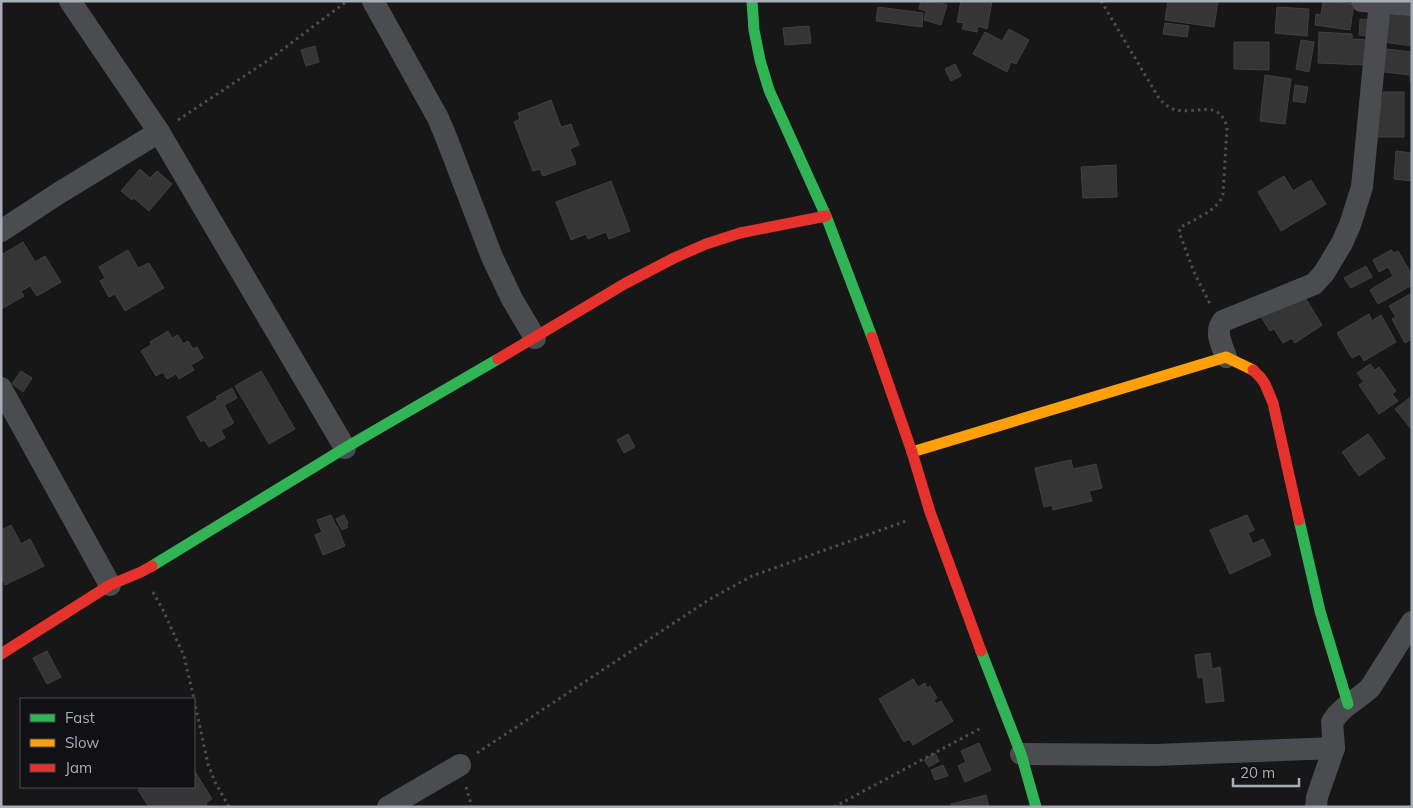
<svg xmlns="http://www.w3.org/2000/svg" width="1413" height="808" font-family="Mulish,sans-serif">
<style>
.building{fill:#353536;stroke:#3f4043}
.lines{fill:none;stroke-linecap:round;stroke-linejoin:round}
.path{stroke:#4d4e52;stroke-width:3;stroke-dasharray:2.5 4;stroke-linecap:butt}
.street{stroke:#4b4c50;stroke-width:22}
.fast{stroke:#30b455;stroke-width:11}
.slow{stroke:#ff9f0a;stroke-width:11}
.jam{stroke:#e5322d;stroke-width:11}
</style>
<rect width="100%" height="100%" fill="#171717"/>
<g class="building">
<path d="M921,1H941V3L947,5L941,25L924,20L926,11L919,9Z"/>
<path d="M961,1H992L987,29L978,26L977,32L962,29L964,23L957,22Z"/>
<path d="M1168,1H1218L1214,27L1165,20Z"/>
<path d="M1323,1H1335L1354,4L1350,30L1315,25L1316,14L1321,15Z"/>
<path d="M878,7L923,13L922,27L876,21Z"/>
<path d="M1277,7L1309,9L1307,36L1275,33Z"/>
<path d="M1387,11L1412,15V46L1383,42Z"/>
<path d="M1360,19L1371,20L1369,36L1359,35Z"/>
<path d="M1165,23L1189,26L1187,37L1163,34Z"/>
<path d="M809,26L811,43L785,45L783,28Z"/>
<path d="M1009,29L1029,40L1016,64L1011,62L1007,72L973,54L985,32L1002,41Z"/>
<path d="M1319,32L1352,34V39L1367,40L1366,65L1318,63Z"/>
<path d="M1301,40L1314,42L1309,72L1296,69Z"/>
<path d="M1234,42H1269V70L1234,69Z"/>
<path d="M315,46L319,62L306,66L301,50Z"/>
<path d="M1378,48L1412,52V82H1410V75L1376,71Z"/>
<path d="M955,64L961,76L951,81L945,69Z"/>
<path d="M1265,75L1291,79L1285,124L1260,121Z"/>
<path d="M1295,85L1308,87L1305,103L1293,101Z"/>
<path d="M1383,92H1404V137H1375V98H1383Z"/>
<path d="M551,100L561,127L571,124L579,145L570,149L576,164L543,176L540,169L533,171L514,122L520,119L518,113Z"/>
<path d="M1396,151L1412,153V181L1394,179Z"/>
<path d="M1116,165L1117,197L1083,198L1081,167Z"/>
<path d="M140,169L150,178L157,171L172,184L149,211L134,198L132,200L121,191Z"/>
<path d="M1284,176L1293,191L1311,180L1326,204L1281,231L1258,192Z"/>
<path d="M611,181L630,231L609,239L606,232L588,239L586,234L571,240L556,202Z"/>
<path d="M23,242L35,262L45,256L61,282L37,296L30,286L21,291L24,296L1,309V255Z"/>
<path d="M128,250L138,268L149,263L164,288L125,311L115,294L109,297L100,281L105,278L99,267Z"/>
<path d="M1391,250L1394,253L1398,251L1412,275V285L1378,304L1370,290L1393,276L1388,267L1379,272L1373,260Z"/>
<path d="M1366,266L1372,277L1351,288L1344,278Z"/>
<path d="M1412,293V339L1405,343L1392,319L1396,317L1389,306Z"/>
<path d="M1304,296L1322,325L1295,343L1292,338L1283,343L1274,329L1270,331L1260,315L1278,304L1281,310Z"/>
<path d="M1369,314L1372,321L1381,315L1396,342L1364,361L1360,354L1352,358L1337,333Z"/>
<path d="M168,331L172,338L178,335L183,344L188,341L193,349L197,347L203,358L191,365L194,370L179,379L176,374L167,379L163,372L156,376L141,351L151,345L150,342Z"/>
<path d="M1370,364L1375,370L1379,367L1396,391L1392,394L1398,401L1379,414L1359,385L1364,382L1357,373Z"/>
<path d="M21,371L32,378L23,392L12,384Z"/>
<path d="M261,371L295,429L269,444L235,386Z"/>
<path d="M232,388L237,398L224,405L234,423L221,430L225,438L209,447L204,440L201,442L187,417L218,399L216,397Z"/>
<path d="M1412,396V430L1395,409Z"/>
<path d="M628,434L635,447L624,453L617,440Z"/>
<path d="M1368,434L1385,458L1359,476L1342,452Z"/>
<path d="M1071,460L1073,469L1096,464L1102,488L1089,491L1092,501L1053,510L1052,505L1044,507L1035,468Z"/>
<path d="M331,515L336,526H337L345,546L323,555L315,535L322,532L317,520Z"/>
<path d="M344,515L348,523L346,524L348,527L342,530L336,519Z"/>
<path d="M1247,515L1254,530L1248,533L1253,544L1263,539L1271,555L1230,574L1210,530Z"/>
<path d="M11,525L21,544L30,539L44,566L5,585L1,577V530Z"/>
<path d="M47,651L61,677L47,684L33,658Z"/>
<path d="M1210,653L1212,669L1220,667L1224,701L1206,703L1203,677L1198,678L1195,655Z"/>
<path d="M913,679L918,687L925,683L927,688L930,686L937,698L934,700L936,704L941,701L953,721L913,745L909,739L904,742L879,699Z"/>
<path d="M979,743L991,770L965,782L958,766L966,762L961,751Z"/>
<path d="M935,753L939,761L929,767L924,760Z"/>
<path d="M943,765L948,776L935,780L931,770Z"/>
<path d="M194,770L212,799L206,803L208,807H149L138,790L143,787H194Z"/>
<path d="M986,795L989,807H952L951,804Z"/>
</g>
<g class="lines">
<g class="path">
<path d="M1101,1L1160,100C1165,104 1170,109 1177,110C1197,114 1219,99 1227,127L1223,194C1219,210 1195,219 1181,227L1179,232L1194,272L1210,304"/>
<path d="M178,120L270,59L347,1"/>
<path d="M153,592L163,610L184,656L194,699"/>
<path d="M194,700L208,764L215,782L229,807"/>
<path d="M477,753L710,599L752,576L909,520"/>
<path d="M466,787L472,807"/>
<path d="M834,807L983,727"/>
</g>
<g class="street">
<path d="M70,1L159,132L345,448"/>
<path d="M373,1L438,118L446,137L492,257L512,299L535,338"/>
<path d="M1362,1L1412,5"/>
<path d="M1,231L59,193L159,132"/>
<path d="M1226,357C1222,345 1214,332 1223,321L1314,284L1324,273L1342,243L1350,225L1362,187L1380,1"/>
<path d="M1,388L110,585"/>
<path d="M1021,754L1156,755L1334,748L1332,722C1343,705 1356,701 1370,688L1412,622"/>
<path d="M388,807L460,765"/>
<path d="M1316,807L1317,797L1334,748"/>
</g>
<g class="fast">
<path d="M752,1L754,30L760,60L769,90L826,216L872,337"/>
<path d="M1299,520L1320,611L1348,704"/>
<path d="M152,566L345,448L498,359"/>
<path d="M981,651L1021,754L1036,807"/>
</g>
<path class="slow" d="M912,452L1226,357L1253,370"/>
<g class="jam">
<path d="M872,337L912,452L930,512L981,651"/>
<path d="M498,359L626,283L674,258L706,244L740,233L826,216"/>
<path d="M1253,370L1261,378L1265,384L1273,403L1299,520"/>
<path d="M1,654L110,585L141,572L152,566"/>
</g>
</g>
<rect width="1413" height="808" fill="none" stroke="#a8adb8" stroke-width="5"/>
<rect x="20" y="698" width="175" height="90" fill="#111113" stroke="#4d4f55"/>
<rect x="30" y="714" width="25" height="8" fill="#30b455" stroke="#4d4f55"/>
<text x="65" y="723" font-size="15" fill="#a8adb8">Fast</text>
<rect x="30" y="739" width="25" height="8" fill="#ff9f0a" stroke="#4d4f55"/>
<text x="65" y="748" font-size="15" fill="#a8adb8">Slow</text>
<rect x="30" y="764" width="25" height="8" fill="#e5322d" stroke="#4d4f55"/>
<text x="65" y="773" font-size="15" fill="#a8adb8">Jam</text>
<path d="M1233 778v8h66v-8" fill="none" stroke="#a8adb8" stroke-width="2.5"/>
<text x="1240" y="778" font-size="15" fill="#a8adb8" stroke="#111113" stroke-width="4" paint-order="stroke">20 m</text>
</svg>
